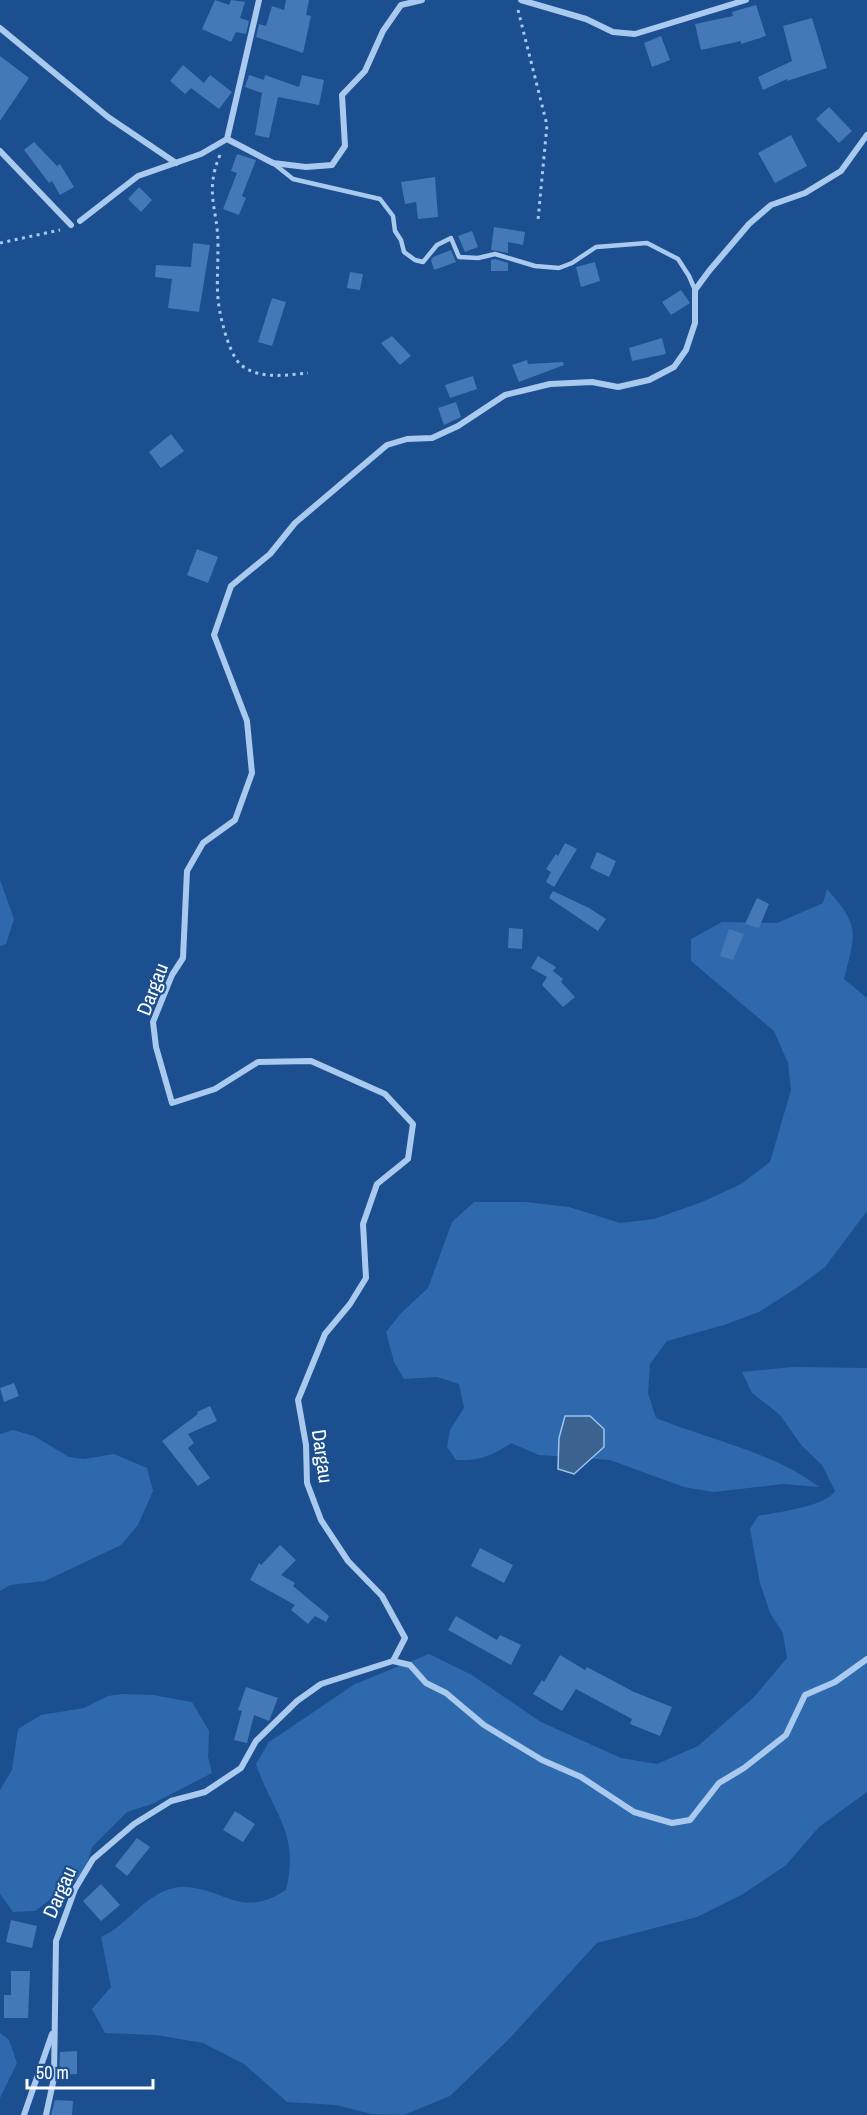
<svg xmlns="http://www.w3.org/2000/svg" width="867" height="2115" font-family="'Archivo Narrow',sans-serif">
<style>
.green{fill:#2e69ad}
.water{fill:#3c6290;stroke:#9cc4f0;stroke-width:1.5}
.building{fill:#4478b7}
.lines{fill:none;stroke-linecap:round;stroke-linejoin:round}
.path{stroke:#a9c9ee;stroke-width:3;stroke-dasharray:3 4.5;stroke-linecap:butt}
.lane{stroke:#a9c9ee;stroke-width:4.5}
.street{stroke:#a9c9ee;stroke-width:6}
.labels{text-anchor:middle;dominant-baseline:central;stroke-width:4.5;stroke-linejoin:round;paint-order:stroke}
.street-label{font-size:20px;fill:#fff;stroke:#1b4f8f}
</style>
<rect width="100%" height="100%" fill="#1b4f8f"/>
<g class="green">
<path d="M0,880L14,919L6,944L0,946Z"/>
<path d="M827,889C860,926 856,932 844,979L867,998V1211L825,1267L798,1287L759,1312L724,1325L667,1341L650,1364L648,1393L656,1418C710,1440 773,1452 819,1487L783,1484L713,1492L684,1487L610,1460L539,1455L511,1443C492,1456 478,1461 456,1460L447,1447L450,1430L464,1408L459,1384L437,1377L404,1379L394,1362L386,1332L401,1313L428,1288L452,1222L474,1202H526L569,1207L620,1223L654,1219L702,1202L741,1184L770,1162L791,1090L788,1063L774,1031L691,961V939L722,922L777,923L823,903Z"/>
<path d="M793,1367L867,1368V1792L819,1827L786,1865L743,1894L697,1917L597,1943L507,2041L450,2096L404,2115L371,2114L336,2105L287,2102L244,2064L203,2043L156,2035L105,2033L92,2009L111,1987L101,1937C131,1924 147,1888 183,1887C223,1887 241,1920 286,1890C300,1832 273,1814 256,1764L269,1742L355,1684L429,1654L472,1675L541,1722L621,1758L657,1764L698,1746L754,1697L787,1658L783,1633L770,1613L760,1583L750,1529L758,1516C777,1512 825,1507 835,1491L822,1465L802,1446L780,1415L752,1393L742,1372Z"/>
<path d="M13,1430L34,1436L69,1457L84,1459L114,1454L147,1468L153,1491L138,1525L121,1545L45,1581L10,1585L0,1591V1434Z"/>
<path d="M123,1694L153,1695L192,1702L209,1731L208,1757L212,1773L152,1804L127,1812L92,1847L84,1874L35,1911L13,1912L0,1894V1790L12,1770L18,1729L41,1715L84,1708L108,1696Z"/>
<path d="M0,2033L9,2040L17,2063L0,2098Z"/>
</g>
<path class="water" d="M565,1416H590L604,1429V1447L574,1474L558,1469L559,1438Z"/>
<g class="building">
<path d="M215,0L229,5L231,0L245,2L240,18L249,21L246,34L236,32L231,42L202,29Z"/>
<path d="M286,0H309L306,15L311,16L303,53L256,37L259,24L266,26L272,6L284,10Z"/>
<path d="M756,5L766,36L741,44V41L701,50L695,24L733,16L732,12Z"/>
<path d="M812,18L827,68L787,81V79L763,90L758,77L792,61L783,26Z"/>
<path d="M661,36L670,60L652,67L644,43Z"/>
<path d="M0,56L29,78L0,121Z"/>
<path d="M183,65L204,83L210,75L232,92L219,109L191,88L185,94L170,81Z"/>
<path d="M249,75L264,80L265,75L299,87L302,75L324,80L319,105L278,97L269,138L255,135L262,93L245,87Z"/>
<path d="M829,107L852,131L839,143L816,119Z"/>
<path d="M791,135L807,166L775,183L758,153Z"/>
<path d="M34,142L57,166L60,164L74,187L60,195L52,181L49,183L24,150Z"/>
<path d="M237,154L256,160L242,196L246,198L239,215L223,209L237,173L231,171Z"/>
<path d="M435,177L438,217L418,219L416,202L405,204L401,182Z"/>
<path d="M139,187L152,200L141,212L128,199Z"/>
<path d="M494,227L525,232L523,245L508,242V253L491,250Z"/>
<path d="M472,231L478,247L465,252L458,236Z"/>
<path d="M193,243L210,245L199,312L168,308L172,279L155,277L156,265L191,267Z"/>
<path d="M451,250L456,262L434,270L431,260L433,257Z"/>
<path d="M495,259L508,263V271H491V260Z"/>
<path d="M595,262L600,281L581,287L576,267Z"/>
<path d="M350,272L363,274L360,290L347,288Z"/>
<path d="M681,290L690,303L671,315L662,302Z"/>
<path d="M272,298L286,302L272,346L258,342Z"/>
<path d="M392,336L411,356L400,365L381,343Z"/>
<path d="M662,338L666,354L632,361L629,348Z"/>
<path d="M527,360L528,364L563,362L564,365L519,382L512,365Z"/>
<path d="M473,376L477,389L450,398L445,385Z"/>
<path d="M456,402L461,417L444,425L438,408Z"/>
<path d="M171,434L184,451L161,468L149,452Z"/>
<path d="M197,549L218,557L208,583L187,575Z"/>
<path d="M565,843L577,849L554,887L546,882L551,872L546,869L556,854L558,856Z"/>
<path d="M597,852L616,861L609,877L590,868Z"/>
<path d="M553,891L589,908L606,919L598,931L549,898Z"/>
<path d="M757,898L769,904L759,928L745,924Z"/>
<path d="M509,928L523,929L522,949L508,948Z"/>
<path d="M729,929L744,934L733,960L720,956Z"/>
<path d="M538,956L556,967L553,971L563,979L561,982L575,997L563,1007L542,985L547,977L531,968Z"/>
<path d="M14,1383L19,1396L4,1402L0,1388Z"/>
<path d="M210,1406L217,1421L188,1434L194,1443L188,1448L210,1478L198,1486L162,1441L198,1414L197,1412Z"/>
<path d="M280,1545L296,1560L281,1575L295,1583L293,1586L329,1616L326,1622L315,1616L308,1624L291,1610L295,1605L250,1580L259,1563L261,1565Z"/>
<path d="M480,1548L513,1565L504,1583L471,1566Z"/>
<path d="M456,1616L497,1640L500,1635L521,1645L511,1665L448,1630Z"/>
<path d="M560,1655L585,1670L587,1667L634,1692L672,1707L660,1736L630,1724L632,1719L576,1689L562,1711L533,1694L542,1680L544,1682Z"/>
<path d="M246,1687L278,1698L269,1721L254,1715L247,1743L234,1740L242,1711L238,1710Z"/>
<path d="M235,1811L255,1824L243,1842L223,1830Z"/>
<path d="M137,1838L150,1847L127,1876L115,1866Z"/>
<path d="M101,1884L120,1905L101,1921L83,1901Z"/>
<path d="M11,1920L37,1926L32,1948L6,1942Z"/>
<path d="M11,1971H30L28,2018H4V1995H11Z"/>
<path d="M77,2051V2074L59,2075L60,2052Z"/>
<path d="M55,2100L73,2101L72,2115H51Z"/>
</g>
<g class="lines">
<g class="path">
<path d="M518,10L547,125L538,220"/>
<path d="M220,155C204,193 218,209 218,245C218,284 214,297 226,336C229,345 234,359 241,365C260,380 286,375 308,373"/>
<path d="M0,243L60,230"/>
</g>
<path class="lane" d="M273,163L293,179L380,199L393,216L395,231L401,240L404,252L415,260L423,262L437,245L451,238L459,257L478,258L495,254L535,266L559,268L572,263L596,247L647,243L678,259L689,276L695,290"/>
<g class="street">
<path d="M521,0L586,19L613,32L635,34L746,0"/>
<path d="M0,28L108,117L176,163"/>
<path d="M227,139L273,163L306,167L332,165L345,146L342,95L365,71L383,31L401,5L422,0"/>
<path d="M0,151L71,225"/>
<path d="M80,221L138,176L201,154L227,139L259,0"/>
<path d="M393,1661L410,1665L426,1683L446,1693L484,1725L542,1760L581,1777L634,1812L672,1823L690,1820L719,1783L744,1768L786,1735L805,1695L835,1682L867,1659"/>
<path d="M24,2115L52,2034"/>
<path d="M46,2115L54,2078L56,1941L75,1889L93,1859L134,1824L171,1801L205,1792L241,1768L256,1741L297,1701L321,1684L393,1661L405,1638L382,1596L348,1561L321,1520L307,1483L306,1445L298,1400L325,1334L350,1304L366,1278L363,1224L377,1184L408,1159L413,1124L385,1094L311,1061L258,1062L215,1089L172,1103L156,1047L153,1022L172,975L183,958L187,871L203,843L235,820L252,773L247,721L214,635L231,586L270,554L295,523L387,445L407,439L432,438L458,426L505,395L550,384L592,382L618,387L649,380L674,367L686,350L695,323V290L709,271L749,224L771,205L805,193L841,171L867,135"/>
</g>
</g>
<g class="labels">
<g class="street-label">
<text transform="translate(152 989) rotate(-69)">Dargau</text>
<text transform="translate(323 1456) rotate(82)">Dargau</text>
<text transform="translate(59 1892) rotate(-66)">Dargau</text>
</g>
</g>
<path d="M27 2079v9h126v-9" fill="none" stroke="#ffffff" stroke-width="3"/>
<text x="36" y="2079" font-size="18" fill="#ffffff" stroke="#1b4f8f" stroke-width="4.5" paint-order="stroke">50 m</text>
</svg>
